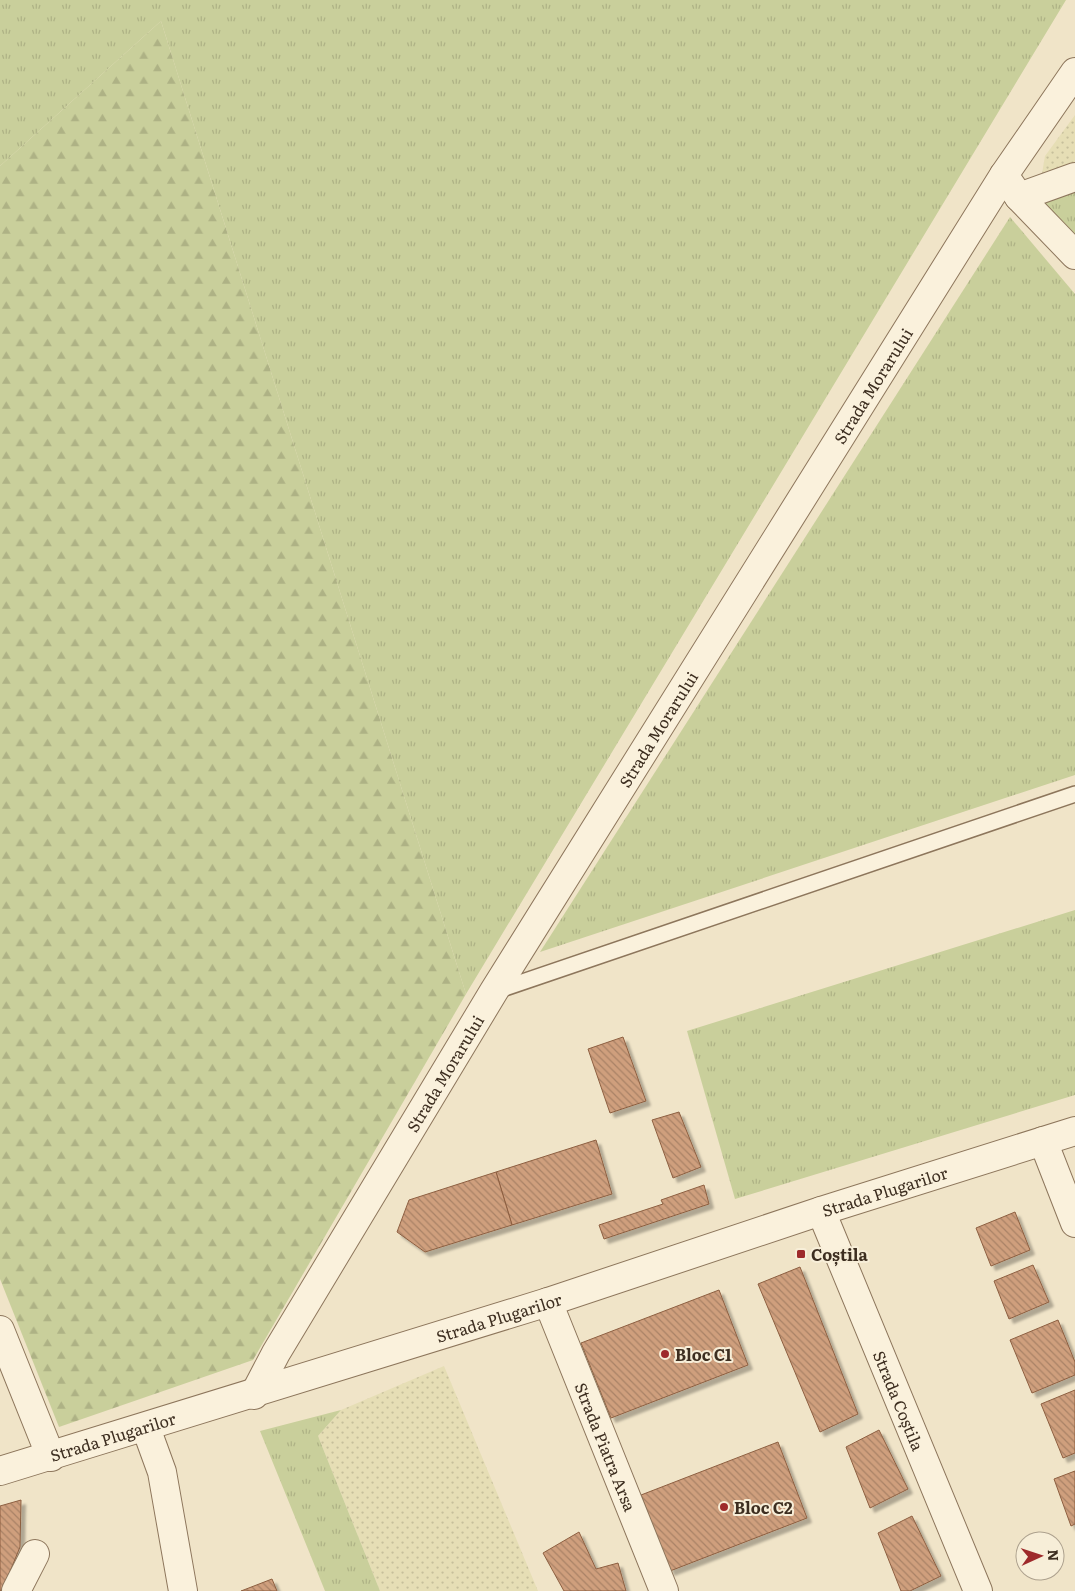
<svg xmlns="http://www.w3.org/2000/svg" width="1075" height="1591" font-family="Literata,serif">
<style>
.farmland{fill:url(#farmland-dots)}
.grass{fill:url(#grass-tufts)}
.forest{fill:url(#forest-firs)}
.building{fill:url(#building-back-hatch);stroke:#8d5f41;filter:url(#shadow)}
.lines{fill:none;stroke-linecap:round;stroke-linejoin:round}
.service-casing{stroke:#8d765c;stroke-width:18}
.minor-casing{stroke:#8d765c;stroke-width:30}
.tertiary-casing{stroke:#8d765c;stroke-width:30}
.service{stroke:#faf1dc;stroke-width:15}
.minor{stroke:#faf1dc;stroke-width:28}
.tertiary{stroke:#faf1dc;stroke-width:28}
.poi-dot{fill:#9e2a2b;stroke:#f7eed8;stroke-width:2}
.labels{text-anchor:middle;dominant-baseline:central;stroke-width:4;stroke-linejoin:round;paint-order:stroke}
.street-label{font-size:16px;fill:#3d2e20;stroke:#f7eed8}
.poi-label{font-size:16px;font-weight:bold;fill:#3d2e20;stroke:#f7eed8;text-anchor:start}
</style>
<defs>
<pattern id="farmland-dots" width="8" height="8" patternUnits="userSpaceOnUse" patternTransform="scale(1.25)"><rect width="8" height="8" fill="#e6deb5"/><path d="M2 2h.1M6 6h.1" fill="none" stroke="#c6bf9b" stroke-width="1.8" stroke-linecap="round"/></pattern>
<pattern id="grass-tufts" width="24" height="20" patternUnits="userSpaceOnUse" patternTransform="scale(1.25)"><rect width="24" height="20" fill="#c9cf9b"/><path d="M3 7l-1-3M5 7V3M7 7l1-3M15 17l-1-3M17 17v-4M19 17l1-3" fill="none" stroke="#aeb285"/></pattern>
<pattern id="forest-firs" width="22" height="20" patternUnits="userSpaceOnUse" patternTransform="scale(1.25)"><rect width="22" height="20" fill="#c9cf9b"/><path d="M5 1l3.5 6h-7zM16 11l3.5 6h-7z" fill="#aeb285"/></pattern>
<pattern id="building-back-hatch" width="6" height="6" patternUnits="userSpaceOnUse" patternTransform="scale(1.25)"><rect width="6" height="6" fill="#cf9f7d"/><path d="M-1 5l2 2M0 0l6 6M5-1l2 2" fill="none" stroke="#a98266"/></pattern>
<filter id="shadow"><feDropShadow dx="4.5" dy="4.5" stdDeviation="1" flood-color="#0004"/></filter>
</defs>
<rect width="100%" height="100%" fill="#f0e4c8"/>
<g class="farmland">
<path d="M1075,115V190L1037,203L1045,156Z"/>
<path d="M444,1366L538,1591H380L318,1436L341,1410Z"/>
</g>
<g class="grass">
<path d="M0,0H1066L466,994L161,21L0,166Z"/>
<path d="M1075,190V244L1037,203Z"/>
<path d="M1010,217L1075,294V775L540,952Z"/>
<path d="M1075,910V1095L735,1199L687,1031Z"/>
<path d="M341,1410L318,1436L380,1591H325L260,1431Z"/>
</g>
<path class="forest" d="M161,21L466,994L253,1360L59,1427L0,1279V166Z"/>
<g class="building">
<path d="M623,1037L646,1101L610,1113L588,1049Z"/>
<path d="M679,1112L701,1167L673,1178L652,1120Z"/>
<path d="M596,1140L612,1194L512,1225L496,1172Z"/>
<path d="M496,1172L512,1225L425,1252L397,1232L409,1200Z"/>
<path d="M704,1185L709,1204L604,1239L599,1225L663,1204L661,1200Z"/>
<path d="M1015,1212L1030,1250L991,1266L976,1228Z"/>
<path d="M1033,1265L1049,1302L1009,1319L994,1281Z"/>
<path d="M800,1267L858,1414L820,1432L758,1284Z"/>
<path d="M719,1290L748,1365L611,1418L581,1343Z"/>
<path d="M1058,1320L1075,1362V1375L1032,1393L1010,1340Z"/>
<path d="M1075,1390V1453L1063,1458L1041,1404Z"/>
<path d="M879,1430L908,1489L870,1508L846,1447Z"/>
<path d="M778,1442L807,1518L670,1571L641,1495Z"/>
<path d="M1075,1471V1524L1071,1526L1054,1479Z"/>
<path d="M21,1500L20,1547L2,1591H0V1506Z"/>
<path d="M912,1516L941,1576L910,1591H901L878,1533Z"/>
<path d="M579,1532L596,1569L618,1563L626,1591H564L543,1553Z"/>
<path d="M272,1579L277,1591H241Z"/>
</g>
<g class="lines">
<defs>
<path id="service" d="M496,991L1075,794"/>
<g id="minor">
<path d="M1004,175L1019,197L1075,255"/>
<path d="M1019,197L1075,177"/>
<path d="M1043,1141L1075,1223"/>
<path id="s1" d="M821,1211L978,1591"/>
<path id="s2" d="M548,1302L664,1591"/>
<path d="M0,1330L51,1457"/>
<path id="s3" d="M254,1395L276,1353L494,991L1004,175L1075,72"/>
<path d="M146,1428L162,1472L183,1591"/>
<path d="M16,1591L35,1554"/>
</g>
<g id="tertiary">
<path id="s4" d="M0,1471L548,1302L821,1211L1075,1131"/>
</g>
</defs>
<use href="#service" class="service-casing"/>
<use href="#minor" class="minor-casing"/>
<use href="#tertiary" class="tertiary-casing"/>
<use href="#service" class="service"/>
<use href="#minor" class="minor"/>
<use href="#tertiary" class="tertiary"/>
</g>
<g class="poi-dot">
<rect x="796" y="1249" width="10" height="10" rx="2.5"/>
<circle cx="665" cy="1354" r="5"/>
<circle cx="724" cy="1507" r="5"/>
</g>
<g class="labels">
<g class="street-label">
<text stroke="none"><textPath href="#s3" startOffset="1184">Strada Morarului</textPath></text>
<text stroke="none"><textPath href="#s3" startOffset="779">Strada Morarului</textPath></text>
<text stroke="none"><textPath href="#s3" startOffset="374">Strada Morarului</textPath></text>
<text stroke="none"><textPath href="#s4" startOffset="928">Strada Plugarilor</textPath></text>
<text stroke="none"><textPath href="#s4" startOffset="522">Strada Plugarilor</textPath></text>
<text stroke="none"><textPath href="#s1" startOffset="205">Strada Coștila</textPath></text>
<text stroke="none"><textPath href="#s4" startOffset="118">Strada Plugarilor</textPath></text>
<text stroke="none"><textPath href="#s2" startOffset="156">Strada Piatra Arsa</textPath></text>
</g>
<g class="poi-label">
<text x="811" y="1254">Coștila</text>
<text x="675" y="1354">Bloc C1</text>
<text x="734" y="1507">Bloc C2</text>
</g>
</g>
<g transform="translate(1040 1556) rotate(87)"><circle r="24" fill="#f7eed8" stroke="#ada18e"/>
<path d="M0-4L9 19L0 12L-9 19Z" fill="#9e2a2b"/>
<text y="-8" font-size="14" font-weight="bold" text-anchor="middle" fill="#3d2e20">N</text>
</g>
</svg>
